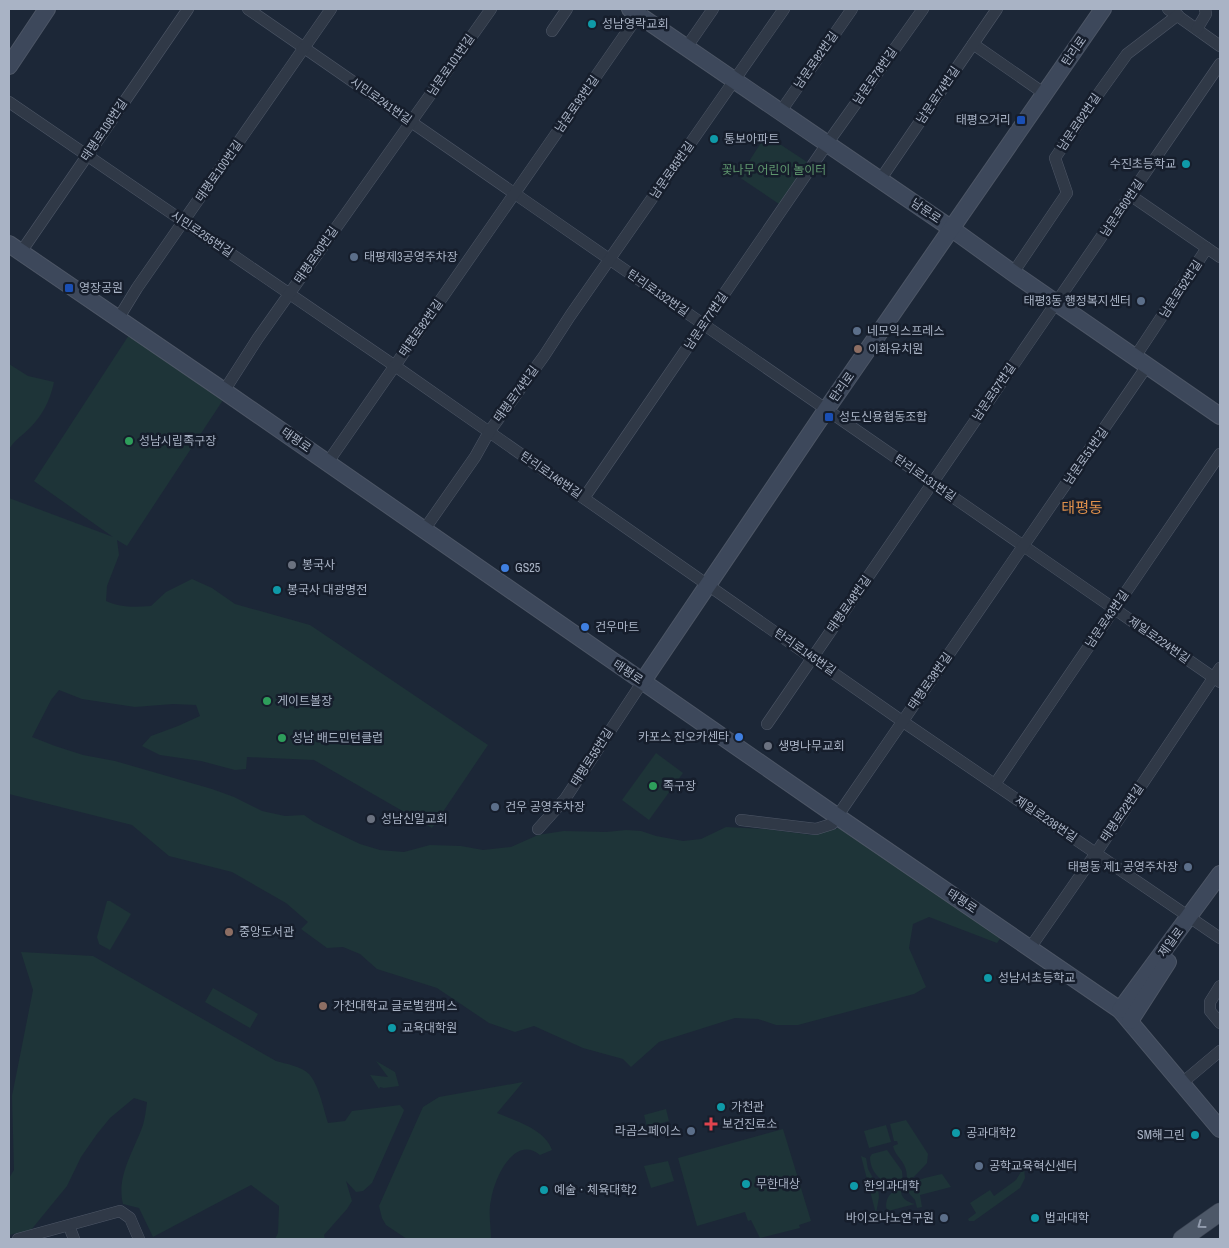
<svg xmlns="http://www.w3.org/2000/svg" width="1229" height="1248" font-family="'Archivo Narrow','Noto Sans KR',sans-serif">
<style>
.green{fill:#1e3438}
.lines{fill:none;stroke-linecap:round;stroke-linejoin:round}
.minor-casing{stroke:#4d5666;stroke-width:12}
.secondary-casing{stroke:#4d5666;stroke-width:18}
.primary-casing{stroke:#394251;stroke-width:19}
.minor{stroke:#303947;stroke-width:11}
.secondary{stroke:#3d485b;stroke-width:16}
.primary{stroke:#4d5868;stroke-width:18}
.oneway{stroke:#929cae}
.culture-dot{fill:#0f9aa8;stroke:#161e2c;stroke-width:2}
.transit-dot{fill:#1a4fb4;stroke:#161e2c;stroke-width:2}
.service-dot{fill:#5c6f8a;stroke:#161e2c;stroke-width:2}
.education-dot{fill:#8d6e63;stroke:#161e2c;stroke-width:2}
.leisure-dot{fill:#2e9e5b;stroke:#161e2c;stroke-width:2}
.worship-dot{fill:#6b7280;stroke:#161e2c;stroke-width:2}
.shop-dot{fill:#3f7fe0;stroke:#161e2c;stroke-width:2}
.health-dot{fill:#e0444e;stroke:#161e2c;stroke-width:2}
.labels{text-anchor:middle;dominant-baseline:central;stroke-width:5;stroke-linejoin:round;paint-order:stroke}
.poi-label{font-size:12px;fill:#a9b3c5;stroke:#161e2c;text-anchor:start}
.street-label{font-size:12px;fill:#a9b3c5;stroke:#161e2c}
.park-label{font-size:12px;fill:#5f976e;stroke:#161e2c}
.quarter-label{font-size:15px;fill:#de904b;stroke:#161e2c}
</style>
<rect width="100%" height="100%" fill="#1c2737"/>
<g class="green">
<path d="M766,135L810,164L782,206L739,177Z"/>
<path d="M129,335L223,400L127,546L117,540L119,555L107,586L106,601C121,608 135,607 151,606L166,592L192,579L212,588L235,604L310,625L488,745L432,828L314,760L247,757L246,769L235,770L201,761L160,755L142,746L151,736L178,726L200,716L196,705L173,704L135,707L82,699L59,690L51,700L32,737L55,746L83,755L115,761L212,789L234,797L262,811L285,816L304,815L314,822L360,844L380,850L404,852L430,845L461,846L483,850L511,847L538,835L564,831L606,832L626,830L641,831L656,836L683,841L701,839L726,827L766,829L812,835L839,828L1002,936L997,943L929,917L913,924L909,948L926,987L914,994L798,1025H776L758,1019L735,1018L659,1042L631,1067L623,1059L583,1048L534,1026L515,1032L489,1023L437,988L377,969L360,954L343,947L327,948L301,929L308,922L286,903L232,872L169,856L132,825L9,794V498L113,537L34,481Z"/>
<path d="M9,364L28,376L54,382C51,396 46,409 36,421C28,432 17,437 9,449Z"/>
<path d="M656,753L683,773L649,820L622,800Z"/>
<path d="M107,901H110L131,914L110,950L99,944L97,937Z"/>
<path d="M21,952L93,956L276,1061C286,1064 301,1066 309,1074C318,1083 324,1110 328,1123L345,1121L352,1111L400,1105L404,1110L403,1113L372,1183L363,1191L356,1192L346,1181L352,1201L347,1209L324,1235L325,1239H275L278,1233L279,1206L251,1185L153,1237L139,1208L123,1204C116,1176 134,1151 143,1125C145,1118 146,1110 147,1102L134,1098L110,1118L97,1134L81,1157L67,1186L31,1230L9,1235V1178L14,1170L12,1096L33,990Z"/>
<path d="M213,988L258,1014L250,1028L205,1002Z"/>
<path d="M376,1061L395,1072L399,1086L384,1088L380,1087L379,1089L370,1075L388,1077Z"/>
<path d="M523,1082L497,1113C516,1121 545,1129 552,1150L540,1155C514,1134 494,1179 491,1200C488,1212 491,1227 491,1239H407L386,1225L382,1218L379,1206L423,1107L439,1097Z"/>
<path d="M666,1109L669,1121L647,1127L644,1115Z"/>
<path d="M906,1120L928,1154L927,1163L911,1180L907,1178C907,1160 896,1159 893,1146L898,1144L897,1141H894L890,1124Z"/>
<path d="M886,1125L891,1142L869,1148L864,1131Z"/>
<path d="M783,1129L811,1221L799,1225L800,1228L760,1238L751,1220L748,1221L745,1212L697,1226L678,1158Z"/>
<path d="M887,1150L902,1171L903,1183C885,1188 870,1174 870,1157L872,1154Z"/>
<path d="M861,1156L866,1158L868,1169L878,1187L879,1197L876,1214Z"/>
<path d="M668,1161L674,1181L651,1188L644,1166Z"/>
<path d="M1024,1167L1025,1178L1020,1188L974,1221H969L968,1219L976,1213L970,1203L990,1190L994,1196L1016,1180Z"/>
<path d="M942,1174L951,1187L920,1195L922,1207L917,1208L915,1200L908,1192C911,1179 930,1177 942,1174Z"/>
<path d="M899,1188H901C900,1198 907,1202 915,1204L888,1211L886,1207C886,1196 891,1193 899,1188Z"/>
</g>
<g class="lines">
<defs>
<g id="minor">
<path d="M248,9L1220,682"/>
<path d="M1168,9L1220,46"/>
<path d="M1197,29L1206,14L1205,9"/>
<path d="M552,31L567,9"/>
<path d="M973,44L1045,94"/>
<path d="M686,48L713,9"/>
<path d="M9,102L395,366L902,721L1220,938"/>
<path d="M781,111L852,9"/>
<path d="M880,180L997,9"/>
<path d="M1130,195L1220,257"/>
<path d="M21,252L188,9"/>
<path d="M1013,273L1067,193L1055,158L1094,100L1127,54L1178,15"/>
<path d="M118,319L137,288L331,9"/>
<path d="M1135,357L1207,248"/>
<path d="M224,391L258,338L491,9"/>
<path d="M328,462L642,10"/>
<path d="M584,498L827,144L923,9"/>
<path d="M424,530L475,457L489,432L544,356L570,316L784,9"/>
<path d="M767,724L1220,64"/>
<path d="M995,784L1220,454"/>
<path d="M741,820L816,829L832,824L1147,366"/>
<path d="M538,829L565,799L643,681"/>
<path d="M1030,948L1096,853L1220,668"/>
<path d="M1220,986L1210,1002V1011L1220,1023"/>
<path d="M1182,1083L1220,1051"/>
<path d="M69,1226L74,1239"/>
<path d="M18,1239L120,1211L130,1218L139,1239"/>
</g>
<g id="secondary">
<path d="M630,9L952,229L1013,273L1220,416"/>
<path d="M9,66L47,9"/>
<path d="M9,244L224,391L838,817L1120,1010L1220,1129"/>
<path d="M643,681L826,410L1103,9"/>
<path d="M1120,1010L1220,874"/>
<path d="M1130,1021L1168,962"/>
</g>
<path id="primary" d="M1182,1239L1220,1212"/>
</defs>
<use href="#minor" class="minor-casing"/>
<use href="#secondary" class="secondary-casing"/>
<use href="#primary" class="primary-casing"/>
<use href="#minor" class="minor"/>
<use href="#secondary" class="secondary"/>
<use href="#primary" class="primary"/>
</g>
<defs><path id="oneway-chevron" d="M-2-3.5L2.5 0L-2 3.5" fill="none" stroke-width="1.6" stroke-linecap="round" stroke-linejoin="round" transform="scale(1.25)"/></defs>
<use class="oneway" href="#oneway-chevron" transform="translate(1201 1225) rotate(144)"/>
<g class="culture-dot">
<circle cx="592" cy="24" r="5"/>
<circle cx="714" cy="139" r="5"/>
<circle cx="1186" cy="164" r="5"/>
<circle cx="277" cy="590" r="5"/>
<circle cx="988" cy="978" r="5"/>
<circle cx="392" cy="1028" r="5"/>
<circle cx="721" cy="1107" r="5"/>
<circle cx="956" cy="1133" r="5"/>
<circle cx="1195" cy="1135" r="5"/>
<circle cx="746" cy="1184" r="5"/>
<circle cx="854" cy="1186" r="5"/>
<circle cx="544" cy="1190" r="5"/>
<circle cx="1035" cy="1218" r="5"/>
</g>
<g class="transit-dot">
<rect x="1016" y="115" width="10" height="10" rx="2.5"/>
<rect x="64" y="283" width="10" height="10" rx="2.5"/>
<rect x="824" y="412" width="10" height="10" rx="2.5"/>
</g>
<g class="service-dot">
<circle cx="354" cy="257" r="5"/>
<circle cx="1141" cy="301" r="5"/>
<circle cx="857" cy="331" r="5"/>
<circle cx="495" cy="807" r="5"/>
<circle cx="1188" cy="867" r="5"/>
<circle cx="691" cy="1131" r="5"/>
<circle cx="979" cy="1166" r="5"/>
<circle cx="944" cy="1218" r="5"/>
</g>
<g class="education-dot">
<circle cx="858" cy="349" r="5"/>
<circle cx="229" cy="932" r="5"/>
<circle cx="323" cy="1006" r="5"/>
</g>
<g class="leisure-dot">
<circle cx="129" cy="441" r="5"/>
<circle cx="267" cy="701" r="5"/>
<circle cx="282" cy="738" r="5"/>
<circle cx="653" cy="786" r="5"/>
</g>
<g class="worship-dot">
<circle cx="292" cy="565" r="5"/>
<circle cx="768" cy="746" r="5"/>
<circle cx="371" cy="819" r="5"/>
</g>
<g class="shop-dot">
<circle cx="505" cy="568" r="5"/>
<circle cx="585" cy="627" r="5"/>
<circle cx="739" cy="737" r="5"/>
</g>
<path class="health-dot" d="M708.5 1116.5h5v5h5v5h-5v5h-5v-5h-5v-5h5z"/>
<g class="labels">
<g class="poi-label">
<text x="602" y="24">성남영락교회</text>
<text x="1011" y="120" text-anchor="end">태평오거리</text>
<text x="724" y="139">통보아파트</text>
<text x="1176" y="164" text-anchor="end">수진초등학교</text>
<text x="364" y="257">태평제3공영주차장</text>
<text x="79" y="288">영장공원</text>
<text x="1131" y="301" text-anchor="end">태평3동 행정복지센터</text>
<text x="867" y="331">네모익스프레스</text>
<text x="868" y="349">이화유치원</text>
<text x="839" y="417">성도신용협동조합</text>
<text x="139" y="441">성남시립족구장</text>
<text x="302" y="565">봉국사</text>
<text x="515" y="568">GS25</text>
<text x="287" y="590">봉국사 대광명전</text>
<text x="595" y="627">건우마트</text>
<text x="277" y="701">게이트볼장</text>
<text x="729" y="737" text-anchor="end">카포스 진오카센타</text>
<text x="292" y="738">성남 배드민턴클럽</text>
<text x="778" y="746">생명나무교회</text>
<text x="663" y="786">족구장</text>
<text x="505" y="807">건우 공영주차장</text>
<text x="381" y="819">성남신일교회</text>
<text x="1178" y="867" text-anchor="end">태평동 제1 공영주차장</text>
<text x="239" y="932">중앙도서관</text>
<text x="998" y="978">성남서초등학교</text>
<text x="333" y="1006">가천대학교 글로벌캠퍼스</text>
<text x="402" y="1028">교육대학원</text>
<text x="731" y="1107">가천관</text>
<text x="722" y="1124">보건진료소</text>
<text x="681" y="1131" text-anchor="end">라곰스페이스</text>
<text x="966" y="1133">공과대학2</text>
<text x="1185" y="1135" text-anchor="end">SM해그린</text>
<text x="989" y="1166">공학교육혁신센터</text>
<text x="756" y="1184">무한대상</text>
<text x="864" y="1186">한의과대학</text>
<text x="554" y="1190">예술ㆍ체육대학2</text>
<text x="934" y="1218" text-anchor="end">바이오나노연구원</text>
<text x="1045" y="1218">법과대학</text>
</g>
<g class="street-label">
<text transform="translate(1074 51) rotate(-55)">탄리로</text>
<text transform="translate(816 60) rotate(-55)">남문로82번길</text>
<text transform="translate(451 65) rotate(-55)">남문로101번길</text>
<text transform="translate(875 76) rotate(-55)">남문로78번길</text>
<text transform="translate(938 95) rotate(-56)">남문로74번길</text>
<text transform="translate(381 101) rotate(35)">시민로241번길</text>
<text transform="translate(577 104) rotate(-55)">남문로93번길</text>
<text transform="translate(1079 122) rotate(-56)">남문로62번길</text>
<text transform="translate(104 130) rotate(-56)">태평로108번길</text>
<text transform="translate(672 170) rotate(-55)">남문로85번길</text>
<text transform="translate(219 171) rotate(-55)">태평로100번길</text>
<text transform="translate(1122 208) rotate(-56)">남문로60번길</text>
<text transform="translate(926 211) rotate(34)">남문로</text>
<text transform="translate(202 234) rotate(34)">시민로255번길</text>
<text transform="translate(316 255) rotate(-55)">태평로90번길</text>
<text transform="translate(1181 289) rotate(-57)">남문로52번길</text>
<text transform="translate(658 293) rotate(35)">탄리로132번길</text>
<text transform="translate(706 321) rotate(-56)">남문로77번길</text>
<text transform="translate(421 328) rotate(-55)">태평로82번길</text>
<text transform="translate(842 387) rotate(-55)">탄리로</text>
<text transform="translate(994 392) rotate(-56)">남문로57번길</text>
<text transform="translate(516 394) rotate(-54)">태평로74번길</text>
<text transform="translate(296 440) rotate(35)">태평로</text>
<text transform="translate(1086 456) rotate(-55)">남문로51번길</text>
<text transform="translate(551 475) rotate(35)">탄리로146번길</text>
<text transform="translate(925 478) rotate(35)">탄리로131번길</text>
<text transform="translate(849 604) rotate(-55)">태평로48번길</text>
<text transform="translate(1107 619) rotate(-56)">남문로43번길</text>
<text transform="translate(1159 640) rotate(35)">제일로224번길</text>
<text transform="translate(805 652) rotate(35)">탄리로145번길</text>
<text transform="translate(628 672) rotate(34)">태평로</text>
<text transform="translate(930 681) rotate(-55)">태평로38번길</text>
<text transform="translate(592 757) rotate(-57)">태평로55번길</text>
<text transform="translate(1122 813) rotate(-56)">태평로22번길</text>
<text transform="translate(1046 819) rotate(34)">제일로238번길</text>
<text transform="translate(962 901) rotate(34)">태평로</text>
<text transform="translate(1171 942) rotate(-53)">제일로</text>
</g>
<g class="park-label">
<text x="774" y="170">꽃나무 어린이 놀이터</text>
</g>
<g class="quarter-label">
<text x="1082" y="507">태평동</text>
</g>
</g>
<rect width="1229" height="1248" fill="none" stroke="#a9b3c5" stroke-width="20"/>
</svg>
